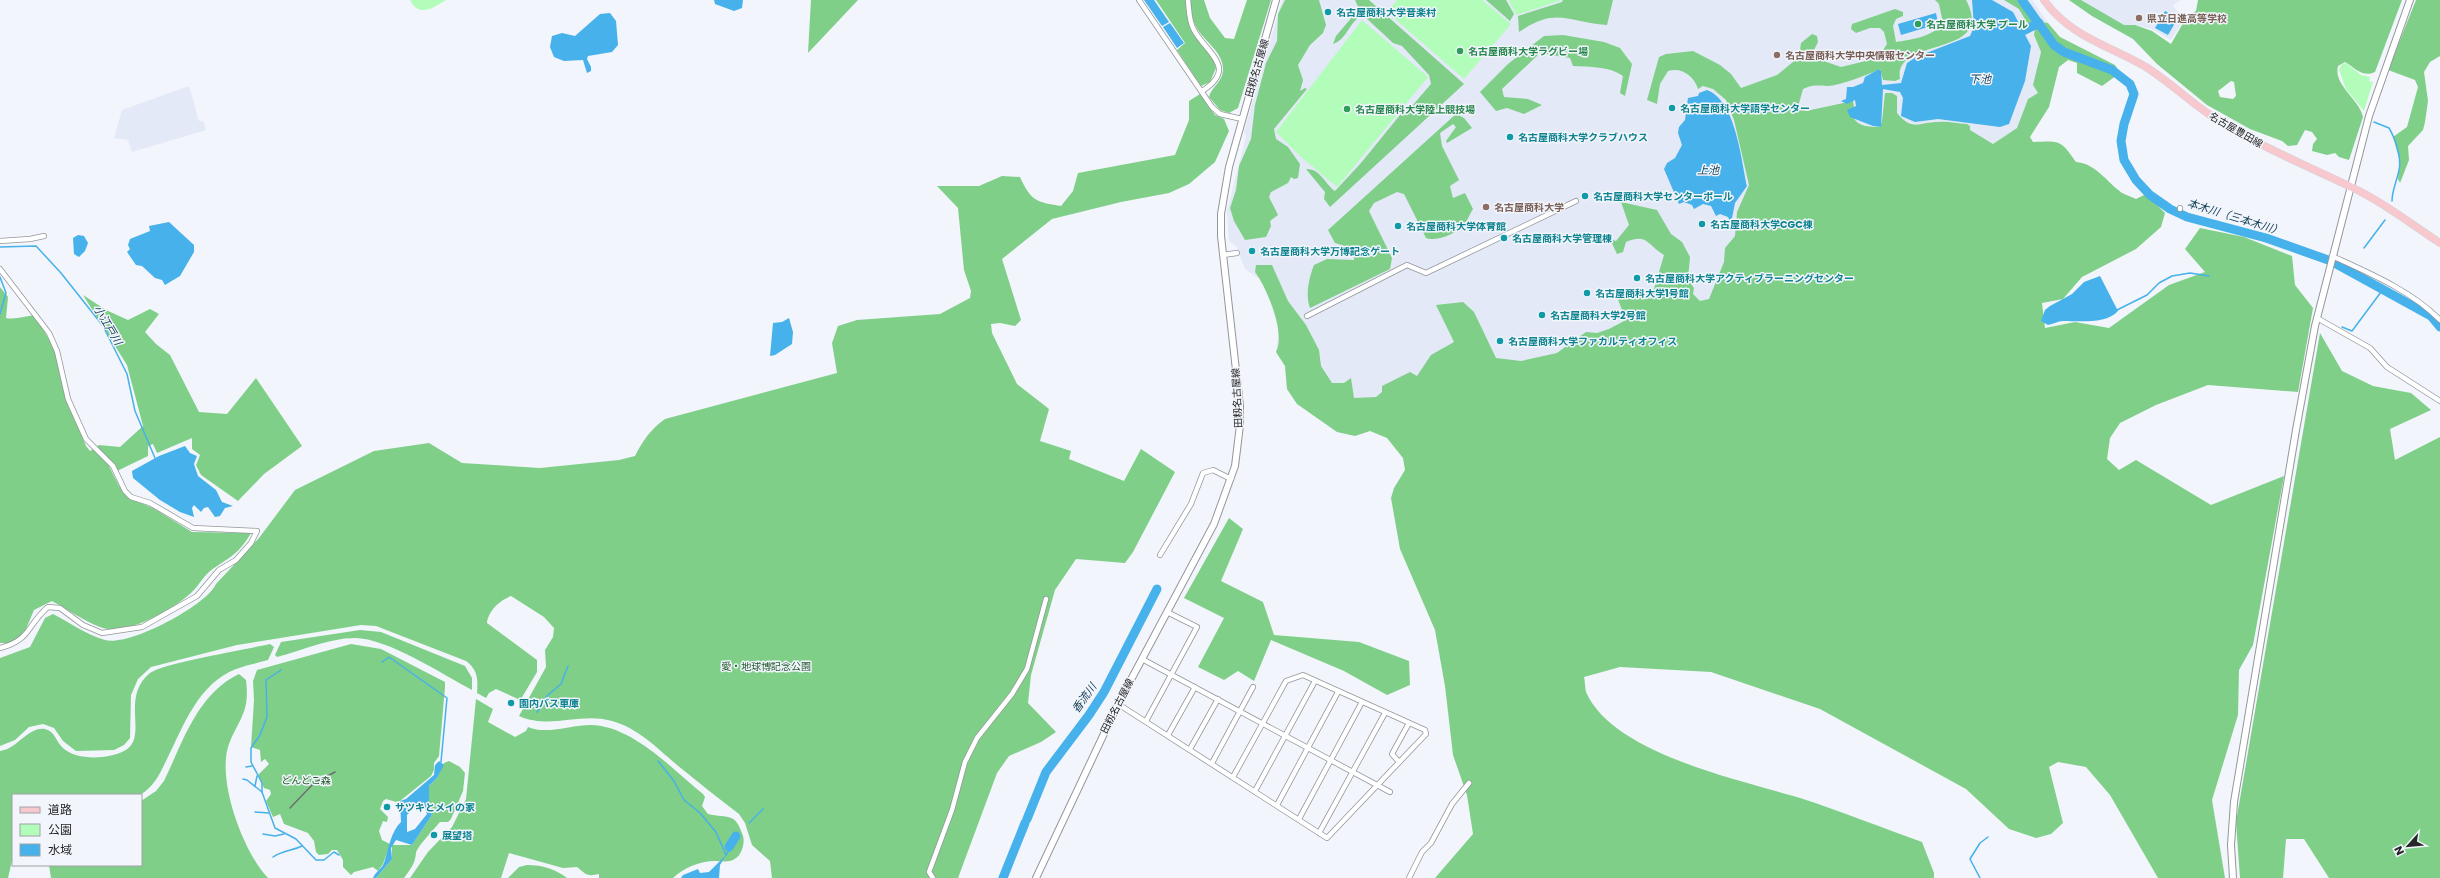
<svg xmlns="http://www.w3.org/2000/svg" width="2440" height="878" font-family="Poppins,'Noto Sans JP',sans-serif">
<style>
.built{fill:#e3e9f6}
.green{fill:#b2fdba}
.forest{fill:#7fcf89;fill-rule:evenodd}
.water{fill:#46b1ea;fill-rule:evenodd}
.lines{fill:none;stroke-linecap:round;stroke-linejoin:round}
.stream{stroke:#46b1ea;stroke-width:1.5}
.river{stroke:#46b1ea;stroke-width:9}
.street-casing{stroke:#93969b;stroke-width:6}
.secondary-casing{stroke:#93969b;stroke-width:8}
.primary-casing{stroke:#d3d4d4;stroke-width:8}
.street{stroke:#fff;stroke-width:4.5}
.secondary{stroke:#fff;stroke-width:6}
.primary{stroke:#f8c8cf;stroke-width:7}
.rail{stroke:#6d6f72;stroke-width:1.5}
.culture-dot{fill:#0f9aa8;stroke:#f2f5fb;stroke-width:1.5}
.education-dot{fill:#8d6e63;stroke:#f2f5fb;stroke-width:1.5}
.leisure-dot{fill:#2e9e5b;stroke:#f2f5fb;stroke-width:1.5}
.labels{text-anchor:middle;dominant-baseline:central;stroke-width:3;stroke-linejoin:round;paint-order:stroke}
.culture-label{font-size:10px;font-weight:bold;fill:#0d838f;stroke:#f2f5fb;text-anchor:start}
.education-label{font-size:10px;font-weight:bold;fill:#785e54;stroke:#f2f5fb;text-anchor:start}
.leisure-label{font-size:10px;font-weight:bold;fill:#27864d;stroke:#f2f5fb;text-anchor:start}
.street-label{font-size:10px;fill:#252628;stroke:#f2f5fb}
.park-label{font-size:10px;fill:#21582b;stroke:#f2f5fb}
.water-label{font-size:11px;font-style:italic;fill:#154159;stroke:#f2f5fb}
</style>
<rect width="100%" height="100%" fill="#f2f5fb"/>
<g class="built">
<path d="M1282,0H2032L2048,23L2034,35L2041,52L2038,63V93L2028,99L2017,128L1993,144L1970,130L1724,296L1672,323L1421,395L1297,404L1287,389L1285,366L1276,352L1279,328L1265,288L1261,280L1245,269L1236,246L1229,241L1227,211L1246,136L1244,132Z"/>
<path d="M2069,0H2181L2173,5L2183,21L2171,40L2152,29L2135,25L2129,36L2092,16Z"/>
<path d="M189,86L199,121L204,122L206,130L132,152L128,140L114,138L122,110Z"/>
</g>
<g class="green">
<path d="M410,0H446C433,8 419,18 410,0Z"/>
<path d="M1397,0H1482L1511,24L1464,79L1387,12Z"/>
<path d="M1509,0H1562L1516,15Z"/>
<path d="M1362,20L1428,77L1337,187L1301,157L1276,132Z"/>
<path d="M2346,63L2361,75L2370,77L2369,81L2373,82L2364,111L2346,89L2339,70L2342,64Z"/>
</g>
<g class="forest">
<path d="M811,0H858L808,53Z"/>
<path d="M1156,0H1186L1190,26L1213,58L1216,68L1210,82L1201,86L1177,50L1185,43Z"/>
<path d="M1190,0H1204L1210,18L1225,38L1234,39L1247,0H1271L1238,108L1229,113L1220,110L1209,97C1212,86 1223,82 1223,69C1223,53 1206,42 1198,30C1192,21 1191,10 1190,0Z"/>
<path d="M1285,0H1319L1326,25L1323,33L1310,45L1298,65L1303,80L1300,91L1305,88L1307,89L1274,129L1276,139L1288,147L1300,164L1298,178L1294,179L1291,177L1288,183L1271,192L1269,197L1278,215L1270,221L1271,226L1266,237L1245,240L1234,221L1230,208L1236,190L1239,166L1251,139L1255,105L1266,63L1277,41L1278,14Z"/>
<path d="M1355,0H1369L1464,84L1330,207L1324,199L1325,192L1306,169C1320,168 1325,184 1335,191L1361,163L1400,115L1406,113L1431,84L1429,75L1402,46L1393,43L1363,15C1349,21 1347,40 1333,44L1336,36L1359,9Z"/>
<path d="M1486,0H1506L1514,14L1510,21Z"/>
<path d="M1563,0H1613L1607,25C1568,22 1556,6 1519,32L1518,16L1562,2Z"/>
<path d="M1935,0H1966C1997,59 1893,35 1900,79L1895,81L1883,80L1880,69C1870,74 1838,86 1828,86C1816,86 1815,84 1803,89L1798,107L1806,111L1853,101L1854,107L1851,112C1855,126 1866,127 1880,127L1882,121L1885,93H1892L1897,96V113C1913,132 1918,122 1939,122C1948,121 1957,124 1967,124L1970,126V130L1993,144L2017,128L2028,99L2038,93L2033,85L2041,52L2034,35L2035,29L2026,21L2019,9L2004,0H2018L2035,21L2048,23L2060,37L2115,65L2120,73L2102,86L2077,73V63L2068,60L2059,67L2049,107L2030,137L2033,142C2060,141 2060,139 2076,162C2095,163 2107,182 2122,193C2126,195 2132,197 2136,199L2146,194L2165,213L2161,227L2136,249L2082,277L2063,299L2042,303L2045,328L2075,322L2109,328L2169,285L2205,272L2185,249L2200,228L2244,237L2292,256L2295,285L2313,308L2298,392L2208,385L2156,405L2120,423L2110,438L2107,459L2119,470L2136,460L2211,505L2284,476L2253,645L2239,670L2238,715L2212,800L2225,878H2158L2110,795L2086,767L2058,762L2049,767L2063,823L2051,834L2036,838L2009,829L1966,789L1820,709L1711,672L1620,667L1584,677C1585,681 1585,688 1586,692C1613,754 1741,780 1800,798C1841,811 1882,828 1922,842L1934,873V878H1435L1473,834L1467,795L1453,755L1445,686L1435,630L1400,549L1391,498L1394,488L1405,470L1403,458L1387,438L1370,431L1355,436L1337,432L1297,404L1287,389L1285,366L1276,352C1286,333 1267,288 1255,272L1256,265H1272L1288,301L1306,325L1319,350L1321,366L1332,383H1344L1351,378L1354,398L1376,397L1382,392V386L1410,372L1417,376L1431,355L1454,342L1436,305L1463,302L1474,312L1496,358L1521,361L1557,353L1586,332L1597,333L1609,329L1626,320L1617,297L1641,295L1651,299L1664,255C1647,245 1648,233 1626,242L1623,252L1617,254L1610,239L1616,241L1629,225L1621,202L1657,210L1671,234L1682,242L1690,257L1688,279L1694,288L1693,294L1700,301L1709,299L1724,262L1725,248L1735,236L1737,212L1749,185L1734,120L1726,100L1713,89L1703,86L1698,89C1694,76 1682,67 1668,71L1660,84L1657,104L1647,100L1659,57L1666,54L1693,51L1720,65L1731,74L1741,88L1777,75L1799,57L1801,43L1812,34L1817,36L1818,42L1813,52L1815,58L1841,67L1878,58L1887,44L1884,32L1880,28H1870L1856,33L1851,29L1852,24L1895,9L1903,12V16L1896,19L1893,26L1896,42C1911,40 1934,36 1943,23L1939,4Z"/>
<path d="M2069,0H2081L2124,25H2135L2152,31L2171,44L2186,18L2196,11L2198,0H2402L2375,72C2363,78 2355,68 2345,62L2338,66C2333,85 2360,100 2363,117L2349,160L2339,157L2335,153L2327,155L2312,151L2313,144L2317,139L2312,132L2305,130L2297,145L2288,146L2282,141L2250,129L2207,105L2157,64L2133,39L2092,16ZM2231,81L2234,82L2236,96L2233,99L2220,97L2218,91Z"/>
<path d="M2416,0H2440V56L2430,62L2424,72L2428,101L2425,122L2423,130L2408,146L2409,160L2400,183L2398,179L2400,161L2393,137L2407,127L2418,87L2415,80L2388,70Z"/>
<path d="M1563,35L1604,42L1620,48L1632,64L1625,96L1620,93L1623,76C1609,66 1590,67 1573,66L1570,58L1540,53L1502,89L1504,97L1528,99L1542,105L1524,114L1507,108L1496,111L1480,92L1508,64L1544,36Z"/>
<path d="M1200,94L1215,115L1224,119L1229,131L1215,162L1189,184L1169,193L1121,202L1052,219L1002,259L1021,320L1015,326L1000,323L991,324L992,333L1017,384L1049,409L1040,441L1071,451L1069,459L1124,481L1141,449L1175,472L1133,552L1125,563L1076,559L1055,590L1031,675L1028,703L1056,732L1041,742L1009,756L997,773L958,878H772L770,861L752,845L745,823L739,814C718,798 698,782 677,765C657,748 638,728 612,721C579,712 551,730 519,716L546,667L545,650L553,637L554,628L544,617L511,596C500,600 488,611 487,623L537,660V672L521,699H518L496,689L489,693L486,698L477,693C478,679 478,670 466,661L376,626L361,625L237,645L151,667L138,679L131,695L130,738L124,745L114,750L76,751L63,741L54,728L43,724L29,727L15,740L0,746V658L30,647L45,618L53,614C69,622 87,635 105,640C129,647 207,605 216,584L259,538L295,490L374,451L429,443L462,463L540,468L619,460L635,456C643,440 651,429 665,419L837,373L832,343L838,326L857,320L940,314L970,298L971,291L964,270L958,208L937,186H979L1002,176L1020,177C1031,201 1036,202 1061,206L1073,191L1078,173L1175,155L1189,120V101Z"/>
<path d="M1456,114L1464,118L1472,128L1447,143L1446,141L1456,127L1453,124L1440,133L1442,146L1459,180L1450,186L1453,198L1465,193L1473,209C1469,215 1467,222 1463,226C1456,234 1435,242 1426,238L1404,194L1397,192L1374,203L1369,211L1392,258L1390,269L1310,308C1305,295 1309,278 1314,265L1327,259L1354,260V249L1335,243L1328,230Z"/>
<path d="M0,287L8,297L6,318C16,320 25,316 35,315L56,352L64,392L86,446L90,451L99,445L120,447L143,426L127,365L83,295L106,310L128,320L150,309L159,314L145,332L156,344L170,355L199,412L227,414L256,378L302,446L264,474L238,501L201,475L196,465L200,455L192,449V438L157,453L153,444L148,446V456L117,471L108,464L119,486L130,498L153,508L192,532L251,533C237,557 228,557 209,572C202,578 198,587 191,593C172,610 126,637 100,627C84,621 67,609 52,601L34,610L23,636L9,643H0Z"/>
<path d="M2320,333L2342,371L2373,386L2411,393L2431,410L2390,429L2395,460L2440,437V878H2329L2304,839H2286L2283,878H2240L2236,822Z"/>
<path d="M1229,518L1243,529L1221,581L1263,602L1274,635L1359,642L1409,661L1410,685L1387,695L1344,671L1271,640L1254,681L1238,671L1224,680L1198,667L1224,618L1184,598Z"/>
<path d="M360,630L381,632L465,666L472,678V690C442,674 387,638 355,638C329,638 301,651 277,657L275,655L281,642Z"/>
<path d="M270,644L274,647L268,660C258,663 246,665 236,669C198,684 184,725 167,759C160,773 155,786 140,795H13V856L8,878H0V751C18,749 27,727 45,729C55,731 56,742 63,748C77,761 108,759 124,751C150,738 119,698 150,673C163,663 249,649 270,644Z"/>
<path d="M351,644L381,649L445,682V687L439,756L434,763V770L431,776L400,801L396,802L386,799L383,801L380,809L388,817L387,822L383,821L379,831L382,840L390,844L383,864L378,871L373,867L354,872L351,875L343,867V860L337,850H332L328,854L319,855L316,852L314,841L308,833L284,824L280,814L273,817L266,801L271,794L270,790L264,788L258,775L269,764L265,759L261,762L260,750L251,747L254,700L253,681L257,670Z"/>
<path d="M239,674L246,680C250,712 240,717 229,744C216,779 243,852 268,878H51L49,865H141V801L156,791L164,781C183,742 197,694 239,674Z"/>
<path d="M476,699L493,709L488,722L515,737L526,731L528,727C547,735 571,725 591,725C633,726 672,769 703,794L705,797L702,806L708,814C728,819 735,811 743,836C745,842 742,854 736,858C730,863 723,861 715,861C700,861 683,868 673,878H599V874C586,877 586,874 577,867L563,868L509,853L501,878H410L428,852L452,827L466,799Z"/>
<path d="M449,761L460,767L465,773L463,791L451,819L448,822H440C436,827 416,848 416,853C415,864 411,868 404,878H376L392,859V845H412L432,815L429,807V786L437,778L444,763Z"/>
<path d="M527,865C543,865 555,869 567,878H508L519,867Z"/>
</g>
<g class="water">
<path d="M714,0H743L742,8L734,11L715,4Z"/>
<path d="M1144,0H1154L1169,22L1162,26Z"/>
<path d="M1972,0H1992L2013,12L2031,46L2025,81L2009,124L2000,127L1938,119L1915,122L1901,116L1903,98L1900,92L1883,89L1881,127L1873,126L1850,117L1847,110L1856,106L1855,100L1847,104L1841,101L1846,99L1847,87H1853L1863,83L1865,77L1879,69L1881,71L1882,85L1901,83L1907,63L1916,57L1970,36L1974,27Z"/>
<path d="M2165,11L2178,18L2168,35L2155,28Z"/>
<path d="M610,13L616,21L618,45L612,52L588,56L587,59L591,67V71L587,73L583,60L564,61L554,57L550,47L552,36L562,33L575,36L600,14Z"/>
<path d="M1936,13L1938,24L1901,35L1898,24Z"/>
<path d="M1170,23L1184,43L1177,48L1163,27Z"/>
<path d="M1707,90C1736,101 1741,159 1747,186L1735,203L1731,223L1728,217L1720,214L1716,216L1711,206L1703,204L1694,209L1692,205L1684,202L1679,204L1664,169L1667,163L1675,158L1682,145L1678,133L1679,127L1685,120L1688,98L1698,96L1699,93Z"/>
<path d="M169,222L194,245V252L180,276L165,285L162,280L155,278L142,266L136,265L127,252L130,249L128,245L130,239L150,231L149,226Z"/>
<path d="M78,235L84,236L88,243L85,251L79,257L74,254L73,238Z"/>
<path d="M2100,276L2118,311C2107,324 2080,321 2063,321C2058,321 2053,324 2048,325L2041,321L2045,310L2050,306L2072,294L2084,282Z"/>
<path d="M789,318L793,332L792,344L775,355L770,356L773,323L782,322Z"/>
<path d="M185,446L190,453L197,456L194,464L198,476L216,490L222,502L233,506L225,508L220,516L215,517L208,507L204,508L201,512L194,505L192,508L194,517L180,512L160,500L133,478L132,471L159,456Z"/>
<path d="M439,761L444,765L437,778L429,786V807L432,815L412,845L396,840L391,848L392,859L376,878H373C375,872 382,869 384,863C388,850 391,831 401,822L400,801L406,799L434,775L435,765ZM419,806L425,809L427,814L415,829L407,832V815L415,807Z"/>
<path d="M726,855L720,865L719,878H681L683,875L698,869L700,873L709,872Z"/>
</g>
<g class="lines">
<g class="stream">
<path d="M2374,122L2389,128C2395,138 2402,158 2399,170C2397,181 2392,190 2392,201"/>
<path d="M0,247L36,246L61,273L103,326L127,374L135,411L155,458"/>
<path d="M2364,248L2385,220"/>
<path d="M0,277L6,293L0,314"/>
<path d="M2117,310L2147,295L2159,283L2172,276L2190,273L2209,276"/>
<path d="M2342,327L2352,331L2384,288"/>
<path d="M382,662L389,657L447,698L441,762"/>
<path d="M281,670L266,680L267,717L260,735L251,748V762L262,783V792L275,828L296,839L316,860H324L334,852L339,855"/>
<path d="M537,712L548,695L561,684L568,666"/>
<path d="M658,761L674,781L684,800L700,813L716,832L726,855"/>
<path d="M246,767L252,766"/>
<path d="M243,779L247,780L262,792"/>
<path d="M255,786L257,776"/>
<path d="M255,812L269,813"/>
<path d="M749,823L763,809"/>
<path d="M263,834L275,836L284,834"/>
<path d="M726,855L729,850"/>
<path d="M273,857C283,850 292,851 302,846"/>
<path d="M1980,878L1970,859L1980,843L1988,837"/>
</g>
<g class="river">
<path d="M2022,0L2054,45L2064,52L2112,70L2130,84L2134,94L2124,124L2121,141L2124,160L2136,180L2150,195L2170,209L2187,217L2266,238L2331,261L2431,316L2440,327"/>
<path d="M2023,31L2039,23"/>
<path d="M1027,819L1046,772L1089,715L1104,692L1157,589"/>
<path d="M729,847L736,836"/>
<path d="M1003,878L1025,823"/>
</g>
<defs>
<g id="street">
<path d="M1139,0L1212,107L1220,114L1242,119"/>
<path d="M1188,0C1189,9 1189,20 1193,28C1204,52 1240,67 1202,91"/>
<path d="M2180,209V208"/>
<path d="M0,241L30,239L44,236"/>
<path d="M1223,255L1237,253"/>
<path d="M2332,256C2369,273 2412,291 2440,320"/>
<path d="M0,269L49,333L57,351L68,399L86,439L113,466L125,491L131,497L150,503L193,528L257,531L251,543L236,560L219,570L197,596L142,627L102,633L83,625L60,608L48,607C26,626 31,640 0,648"/>
<path d="M1307,316L1407,265L1426,273L1576,201"/>
<path d="M2317,318L2370,348L2387,367L2440,401"/>
<path d="M1160,555L1191,504L1203,473L1213,470L1231,479"/>
<path d="M1142,659L1390,792"/>
<path d="M1118,704L1327,838L1426,734L1425,730L1303,675L1286,681L1233,777"/>
<path d="M1146,721L1197,627L1167,612"/>
<path d="M1168,735L1195,687"/>
<path d="M1190,749L1218,699"/>
<path d="M1399,762L1392,754L1409,723"/>
<path d="M1212,763L1253,687"/>
<path d="M1255,791L1315,681"/>
<path d="M1277,805L1338,692"/>
<path d="M1299,819L1362,702"/>
<path d="M1319,833L1385,713"/>
<path d="M933,878L929,872L952,810L965,762L977,738L1012,694L1027,669L1046,599"/>
<path d="M1409,878L1422,852L1431,843L1452,804L1469,783"/>
</g>
<g id="secondary">
<path d="M1036,878L1118,704L1214,524L1235,466L1240,425V406L1221,236V214L1229,167L1276,0"/>
<path d="M2233,878L2231,845L2234,802L2296,430L2315,326L2369,116L2410,0"/>
</g>
<path id="primary" d="M2044,0C2069,36 2110,46 2146,67C2173,84 2196,108 2224,124C2265,149 2308,166 2351,187C2383,202 2411,224 2440,243"/>
</defs>
<use href="#street" class="street-casing"/>
<use href="#secondary" class="secondary-casing"/>
<use href="#primary" class="primary-casing"/>
<use href="#street" class="street"/>
<use href="#secondary" class="secondary"/>
<use href="#primary" class="primary"/>
<path class="rail" d="M290,808L314,783L335,772"/>
</g>
<g class="culture-dot">
<circle cx="1328" cy="12" r="4"/>
<circle cx="1672" cy="108" r="4"/>
<circle cx="1510" cy="137" r="4"/>
<circle cx="1585" cy="196" r="4"/>
<circle cx="1702" cy="224" r="4"/>
<circle cx="1398" cy="226" r="4"/>
<circle cx="1504" cy="238" r="4"/>
<circle cx="1252" cy="251" r="4"/>
<circle cx="1637" cy="278" r="4"/>
<circle cx="1587" cy="293" r="4"/>
<circle cx="1542" cy="315" r="4"/>
<circle cx="1500" cy="341" r="4"/>
<circle cx="511" cy="703" r="4"/>
<circle cx="387" cy="807" r="4"/>
<circle cx="434" cy="835" r="4"/>
</g>
<g class="education-dot">
<circle cx="2139" cy="18" r="4"/>
<circle cx="1777" cy="55" r="4"/>
<circle cx="1486" cy="207" r="4"/>
</g>
<g class="leisure-dot">
<circle cx="1918" cy="24" r="4"/>
<circle cx="1460" cy="51" r="4"/>
<circle cx="1347" cy="109" r="4"/>
</g>
<g class="labels">
<g class="culture-label">
<text x="1336" y="12">名古屋商科大学音楽村</text>
<text x="1680" y="108">名古屋商科大学語学センター</text>
<text x="1518" y="137">名古屋商科大学クラブハウス</text>
<text x="1593" y="196">名古屋商科大学センターポール</text>
<text x="1710" y="224">名古屋商科大学CGC棟</text>
<text x="1406" y="226">名古屋商科大学体育館</text>
<text x="1512" y="238">名古屋商科大学管理棟</text>
<text x="1260" y="251">名古屋商科大学万博記念ゲート</text>
<text x="1645" y="278">名古屋商科大学アクティブラーニングセンター</text>
<text x="1595" y="293">名古屋商科大学1号館</text>
<text x="1550" y="315">名古屋商科大学2号館</text>
<text x="1508" y="341">名古屋商科大学ファカルティオフィス</text>
<text x="519" y="703">園内バス車庫</text>
<text x="395" y="807">サツキとメイの家</text>
<text x="442" y="835">展望塔</text>
</g>
<g class="education-label">
<text x="2147" y="18">県立日進高等学校</text>
<text x="1785" y="55">名古屋商科大学中央情報センター</text>
<text x="1494" y="207">名古屋商科大学</text>
</g>
<g class="leisure-label">
<text x="1926" y="24">名古屋商科大学 プール</text>
<text x="1468" y="51">名古屋商科大学ラグビー場</text>
<text x="1355" y="109">名古屋商科大学陸上競技場</text>
</g>
<g class="street-label">
<text transform="translate(1257 68) rotate(-74)">田籾名古屋線</text>
<text transform="translate(2236 130) rotate(30)">名古屋豊田線</text>
<text transform="translate(1237 398) rotate(-93)">田籾名古屋線</text>
<text transform="translate(1117 706) rotate(-63)">田籾名古屋線</text>
</g>
<g class="park-label">
<text x="766" y="666">愛・地球博記念公園</text>
<text x="306" y="780">どんどこ森</text>
</g>
<g class="water-label">
<text x="1980" y="79">下池</text>
<text x="1708" y="170">上池</text>
<text transform="translate(2235 217) rotate(17)">本木川（三本木川）</text>
<text transform="translate(108 325) rotate(59)">小江戸川</text>
<text transform="translate(1084 698) rotate(-55)">香流川</text>
</g>
</g>
<rect x="12" y="794" width="130" height="72" fill="#f2f5fb" stroke="#a0a2a7"/>
<rect x="20" y="807" width="20" height="6" fill="#f8c8cf" stroke="#a0a2a7"/>
<text x="48" y="814" font-size="12" fill="#252628">道路</text>
<rect x="20" y="824" width="20" height="12" fill="#b2fdba" stroke="#a0a2a7"/>
<text x="48" y="834" font-size="12" fill="#252628">公園</text>
<rect x="20" y="844" width="20" height="12" fill="#46b1ea" stroke="#a0a2a7"/>
<text x="48" y="854" font-size="12" fill="#252628">水域</text>
<g transform="translate(2408 846) rotate(243)" stroke="#f2f5fb" stroke-width="3" paint-order="stroke">
<path d="M0-3L7 15L0 10L-7 15Z" fill="#252628"/>
<text y="-6" font-size="11" font-weight="bold" text-anchor="middle" fill="#252628">N</text>
</g>
</svg>
